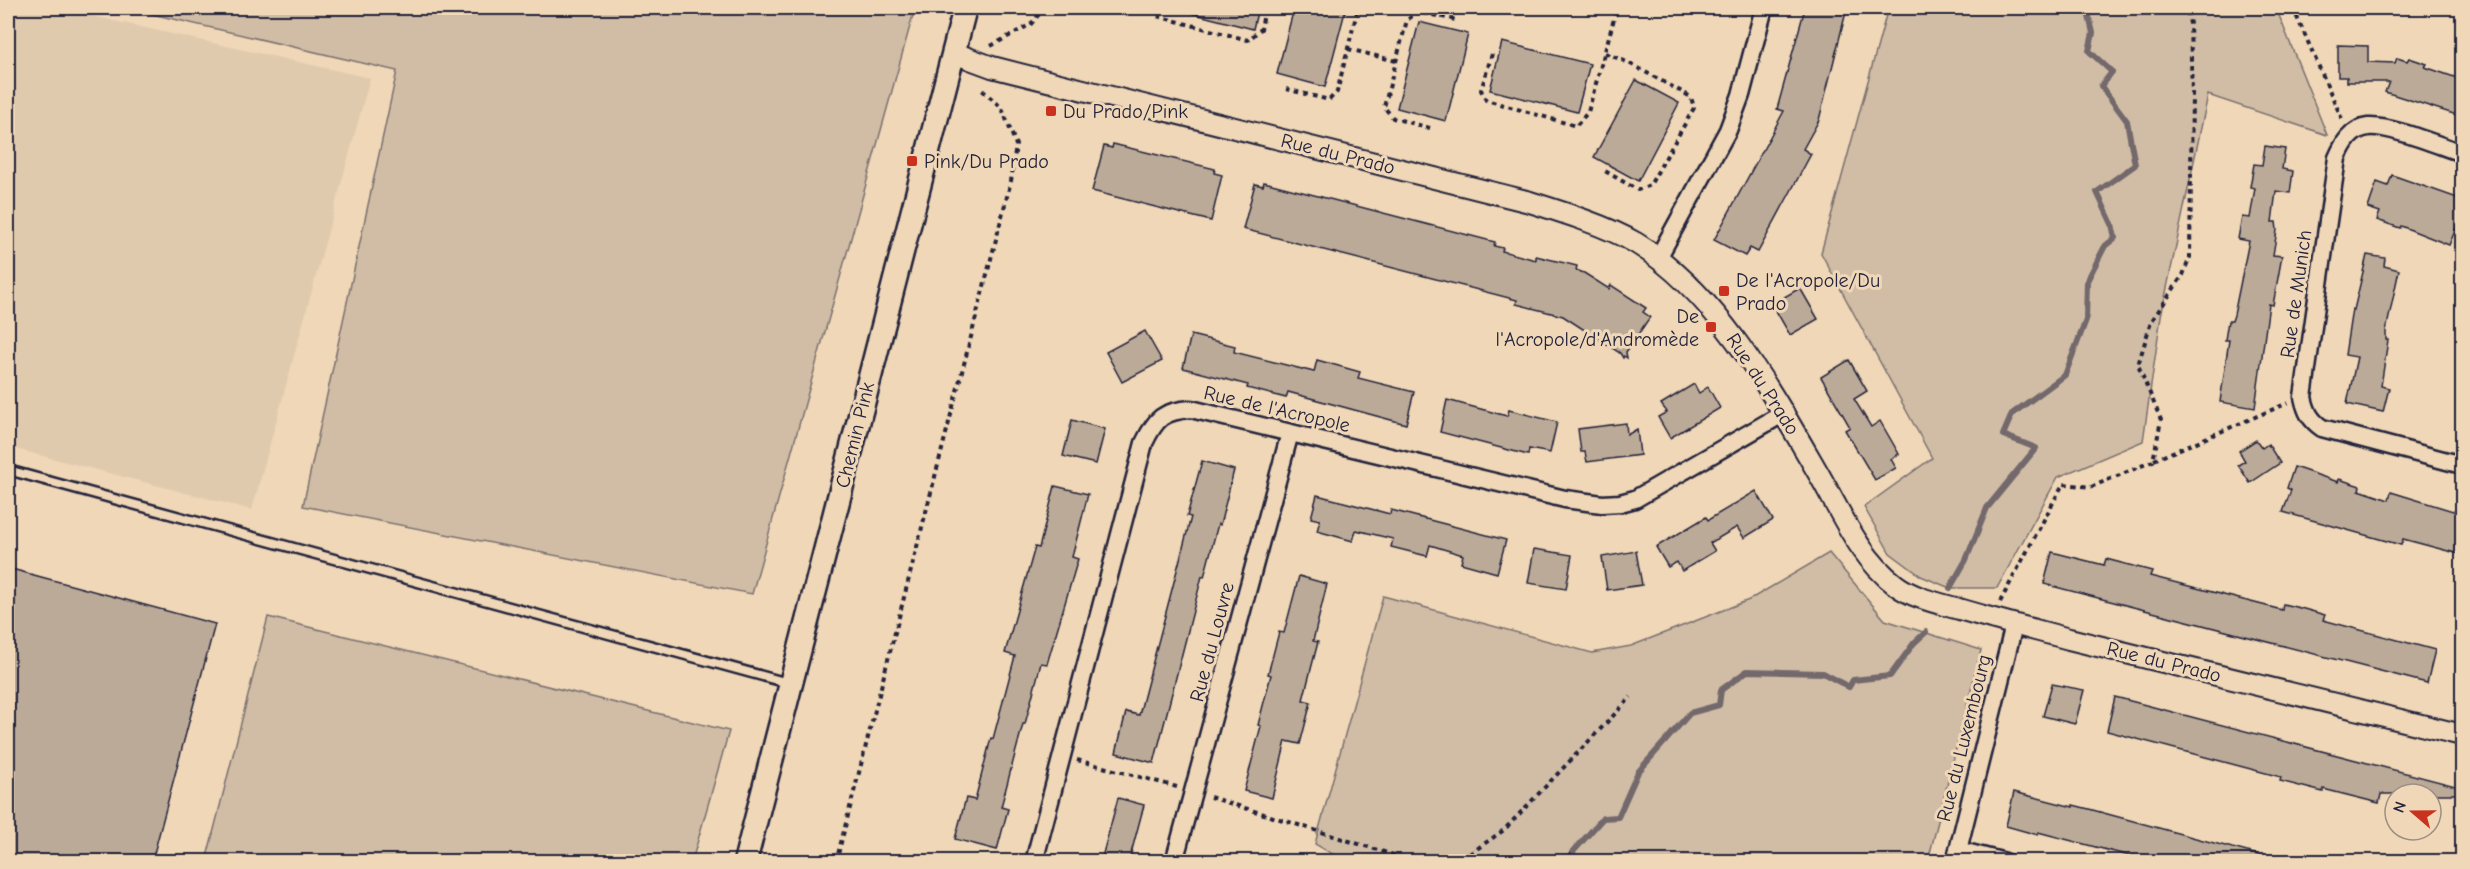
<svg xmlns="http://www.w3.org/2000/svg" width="2470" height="869" font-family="'Comic Neue',sans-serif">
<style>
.built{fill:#e0caae}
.green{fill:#d1bda5;stroke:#7a7070;stroke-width:1.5}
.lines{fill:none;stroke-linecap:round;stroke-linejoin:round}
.stream{stroke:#73696c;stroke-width:6}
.building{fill:#bcaa98;stroke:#22223b;stroke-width:1.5}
.service-casing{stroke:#22223b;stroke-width:13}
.minor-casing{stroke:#22223b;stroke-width:21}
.tertiary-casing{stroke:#22223b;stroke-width:24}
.secondary-casing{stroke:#22223b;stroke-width:27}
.path{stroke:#22223b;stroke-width:4;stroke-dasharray:4.5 4.5;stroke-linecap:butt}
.service{stroke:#efd7b7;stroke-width:8}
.minor{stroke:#efd7b7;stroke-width:16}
.tertiary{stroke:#efd7b7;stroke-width:20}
.secondary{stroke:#efd7b7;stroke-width:22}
.poi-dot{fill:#c8321e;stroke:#efd7b7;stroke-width:2}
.labels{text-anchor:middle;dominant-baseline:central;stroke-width:6;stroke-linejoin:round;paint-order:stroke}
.poi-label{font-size:20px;fill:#22223b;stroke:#efd7b7;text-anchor:start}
.street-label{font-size:20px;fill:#22223b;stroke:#efd7b7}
</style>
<rect width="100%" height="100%" fill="#efd7b7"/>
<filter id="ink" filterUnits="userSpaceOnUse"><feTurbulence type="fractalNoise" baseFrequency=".0167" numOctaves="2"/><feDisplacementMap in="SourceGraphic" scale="12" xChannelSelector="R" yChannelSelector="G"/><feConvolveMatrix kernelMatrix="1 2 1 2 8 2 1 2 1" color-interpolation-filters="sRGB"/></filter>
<g filter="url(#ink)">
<path class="built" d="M8,8H56L370,78L252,510L8,447Z"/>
<g class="green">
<path d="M126,8H915L752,594L303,506L397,71Z"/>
<path d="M1888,8H2276L2327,135L2208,95L2161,316L2143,441L2058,477L1997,588H1950L1921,576L1890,553L1864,507L1932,458L1821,253Z"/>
<path d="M1829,553L1885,620L1981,650L1928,861L1346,862L1315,844L1383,596L1592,653L1631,646L1749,600Z"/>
<path d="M268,617L729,731L692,861H206Z"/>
</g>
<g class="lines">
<g class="stream">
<path d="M1950,588L1966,560L1987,508L2036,448L2003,435L2012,414L2065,375L2086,320L2087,281L2105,246L2115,238L2112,224L2097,192L2135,165L2127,121L2101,86L2112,72L2089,51L2093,33L2087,8"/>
<path d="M1564,862L1603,818L1618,817L1638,772L1690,713L1719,705L1721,690L1747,671L1823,673L1849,687L1853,680L1890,676L1914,643L1926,632"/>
</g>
</g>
<g class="building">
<path d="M1192,8H1258L1253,29L1191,13Z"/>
<path d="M1294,8H1346L1325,87L1277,74Z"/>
<path d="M1805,8H1847L1819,120L1803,149L1811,154L1758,252L1750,248L1745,256L1714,240L1784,111L1777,109Z"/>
<path d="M1419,22L1468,34L1446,121L1397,108Z"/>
<path d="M1502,42L1590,64L1577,112L1490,90Z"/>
<path d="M2338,45L2368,46V62L2395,63L2397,58L2407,61L2409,58L2427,64L2425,67L2463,80V117L2385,92L2389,82H2347V77H2338Z"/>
<path d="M1636,80L1679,103L1638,181L1594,157Z"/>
<path d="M1113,144L1215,169L1214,173L1222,175L1211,221L1092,191L1104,146L1112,148Z"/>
<path d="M2265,146L2285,149L2282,169L2293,171L2290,193L2276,191L2272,222H2276L2277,230L2273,255L2282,256L2273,305L2269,304L2255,408L2220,402L2229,340H2225L2228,321H2232L2234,315L2249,241L2238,239L2242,217L2250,218L2255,188L2250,187L2254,164L2262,165Z"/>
<path d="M2392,175L2463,200V212L2449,245L2401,226L2400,228L2377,220L2380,212L2368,208L2377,182L2388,186Z"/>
<path d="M1264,182L1495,242L1494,246L1503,248L1502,251L1536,260V256L1577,266L1576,270L1584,273L1609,289L1611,285L1646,308L1643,312L1650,317L1626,352L1627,358L1624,356L1623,358L1620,353L1563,316L1516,304L1517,300L1243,229L1255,184L1263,186Z"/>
<path d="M2367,255L2385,258L2384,266L2399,270L2386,331V340H2388L2381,386L2389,388L2383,412L2347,404L2357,357L2345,355L2352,309L2354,310Z"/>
<path d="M1800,288L1818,319L1790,335L1772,304Z"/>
<path d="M1145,331L1162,361L1122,382L1106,352Z"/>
<path d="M1191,335L1235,346L1234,352L1314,372L1317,360L1360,372L1358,378L1414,392L1406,424L1288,392L1286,398L1247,388L1248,385L1183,368Z"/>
<path d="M1849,360L1867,391L1854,399L1871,427L1880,421L1899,454L1891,459L1896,468L1875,480L1845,430L1850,427L1821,377Z"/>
<path d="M1694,384L1699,393L1708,387L1720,408L1670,438L1658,417L1667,412L1661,404Z"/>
<path d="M1447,400L1507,416L1509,410L1557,422L1550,453L1529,449L1528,455L1440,432Z"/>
<path d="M1072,420L1105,429L1096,464L1063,456Z"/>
<path d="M1626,423L1627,435L1637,429L1640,455L1587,462L1585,452H1581L1578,429Z"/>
<path d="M2256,440L2262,448L2268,444L2280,463L2250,483L2238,465L2245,461L2239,451Z"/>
<path d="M1202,461L1234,470L1220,525L1218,524L1204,577L1202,576L1154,763L1116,753L1126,712L1139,715L1191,517L1187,516Z"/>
<path d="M2294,467L2338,482L2339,479L2360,486L2359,490L2389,500L2391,492L2463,514V555L2403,539L2401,545L2283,512L2291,490L2287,488Z"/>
<path d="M1055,486L1088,494L1072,557L1078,559L1047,664L1041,663L1025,724H1023L1001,807L1008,809L997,850L955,839L966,798L975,800L991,738L993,739L1015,656L1005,653L1035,547L1039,548Z"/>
<path d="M1756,491L1773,520L1744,538L1737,527L1710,543L1715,551L1682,571L1677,562L1668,567L1656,547L1706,517L1708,520Z"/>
<path d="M1317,495L1390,514L1391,510L1506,540L1497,573L1461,563L1463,555L1430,545L1427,556L1391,547L1393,539L1356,530L1353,541L1317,531L1320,520L1311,518Z"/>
<path d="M1534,549L1572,555L1566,589L1528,583Z"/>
<path d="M1636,551L1642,585L1607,590L1602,557Z"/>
<path d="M2052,552L2104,565L2106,559L2152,571L2150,576L2282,610L2283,604L2304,609L2325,615L2323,620L2435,650L2427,683L2044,584Z"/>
<path d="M8,568L215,624L152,861H8Z"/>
<path d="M1299,576L1327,584L1313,641L1318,642L1303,700L1311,702L1300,744L1286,741L1272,798L1244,791L1261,726L1258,725L1271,675L1268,674L1279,632L1284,633Z"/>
<path d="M2052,684L2084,690L2075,724L2043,716Z"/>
<path d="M2115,697L2463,788L2462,794H2381L2379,803L2323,789V792L2280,781L2281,777L2107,731Z"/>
<path d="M2014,792L2073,807V805L2089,809L2262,856V861H2149L2038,832V835L2006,826Z"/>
<path d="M1118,798L1144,805L1129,861H1101Z"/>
</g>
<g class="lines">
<defs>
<path id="service" d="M8,470L788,683"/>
<g id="minor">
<path d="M2462,153C2440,146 2390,125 2368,127C2351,129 2343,144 2337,158L2303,397C2306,411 2310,420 2322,428L2462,465"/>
<path d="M1658,258L1728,130L1741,95L1764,8"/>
<path d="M1958,850L2005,862"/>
<path d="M1034,862L1144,443C1156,418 1163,411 1191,409L1565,499L1602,504L1620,503L1635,499L1784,413"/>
<path d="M1174,862L1290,433"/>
<path d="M1955,862L2014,625"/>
</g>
<path id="tertiary" d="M954,53L992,67L1530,202C1562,212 1607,226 1636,243C1719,294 1773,395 1821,478C1842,515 1861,559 1896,585C1913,598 1938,603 1959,609C1996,620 2032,629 2069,639C2200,671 2331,703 2462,735"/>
<path id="secondary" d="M745,862L965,8"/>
</defs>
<use href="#service" class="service-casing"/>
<use href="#minor" class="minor-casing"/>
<use href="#tertiary" class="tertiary-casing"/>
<use href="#secondary" class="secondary-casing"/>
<g class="path">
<path d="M1155,8L1157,16L1248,40L1261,29L1265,8"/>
<path d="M2293,8L2342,119"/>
<path d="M991,46L1031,24L1044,8"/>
<path d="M1348,49L1396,61"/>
<path d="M1605,53L1629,63L1691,97L1694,108L1650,185L1638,190L1605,171"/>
<path d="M1492,54L1481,90L1486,100L1576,126L1588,112L1617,8"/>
<path d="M1286,89L1329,100L1337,92L1358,8"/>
<path d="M1430,128L1393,118L1384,107L1407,20L1418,12L1456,20"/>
<path d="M2154,460L2288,403"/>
<path d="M2000,602L2063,484L2091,487L2153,461L2161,420L2138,365L2151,322L2183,275L2190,257L2192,94L2190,24L2187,8"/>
<path d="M1077,760L1177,787"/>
<path d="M1210,797L1403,858L1440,859L1468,855L1504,830L1631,697"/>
<path d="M836,862L1011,181L1016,145L1002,108L980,88"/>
</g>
<use href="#service" class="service"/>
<use href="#minor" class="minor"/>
<use href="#tertiary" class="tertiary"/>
<use href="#secondary" class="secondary"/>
</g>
</g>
<g class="poi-dot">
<rect x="1045" y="105" width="12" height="12" rx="3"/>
<rect x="906" y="155" width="12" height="12" rx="3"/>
<rect x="1718" y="285" width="12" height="12" rx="3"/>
<rect x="1705" y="321" width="12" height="12" rx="3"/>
</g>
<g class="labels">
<g class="poi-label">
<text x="1063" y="111">Du Prado/Pink</text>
<text x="924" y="161">Pink/Du Prado</text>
<text x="1736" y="280">De l'Acropole/Du<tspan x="1736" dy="23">Prado</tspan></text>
<text x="1699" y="316" text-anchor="end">De<tspan x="1699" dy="23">l'Acropole/d'Andromède</tspan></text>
</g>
<g class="street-label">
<text transform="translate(1338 154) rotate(14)">Rue du Prado</text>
<text transform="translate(2296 294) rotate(-82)">Rue de Munich</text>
<text transform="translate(1763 384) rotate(57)">Rue du Prado</text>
<text transform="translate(1277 409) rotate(13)">Rue de l'Acropole</text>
<text transform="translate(855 435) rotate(-76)">Chemin Pink</text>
<text transform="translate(1212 642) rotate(-75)">Rue du Louvre</text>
<text transform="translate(2164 662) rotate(14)">Rue du Prado</text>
<text transform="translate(1964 738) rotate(-76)">Rue du Luxembourg</text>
</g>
</g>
<rect width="2470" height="869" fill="none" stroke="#efd7b7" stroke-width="30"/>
<rect x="15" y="15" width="2440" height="839" fill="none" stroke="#22223b" stroke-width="2" filter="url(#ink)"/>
<g transform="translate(2413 812) rotate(290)"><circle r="28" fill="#efd7b7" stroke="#9d8f85" stroke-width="1.5"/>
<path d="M0-4.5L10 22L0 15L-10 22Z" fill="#c8321e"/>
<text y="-9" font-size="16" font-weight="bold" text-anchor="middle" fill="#22223b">N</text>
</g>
</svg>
